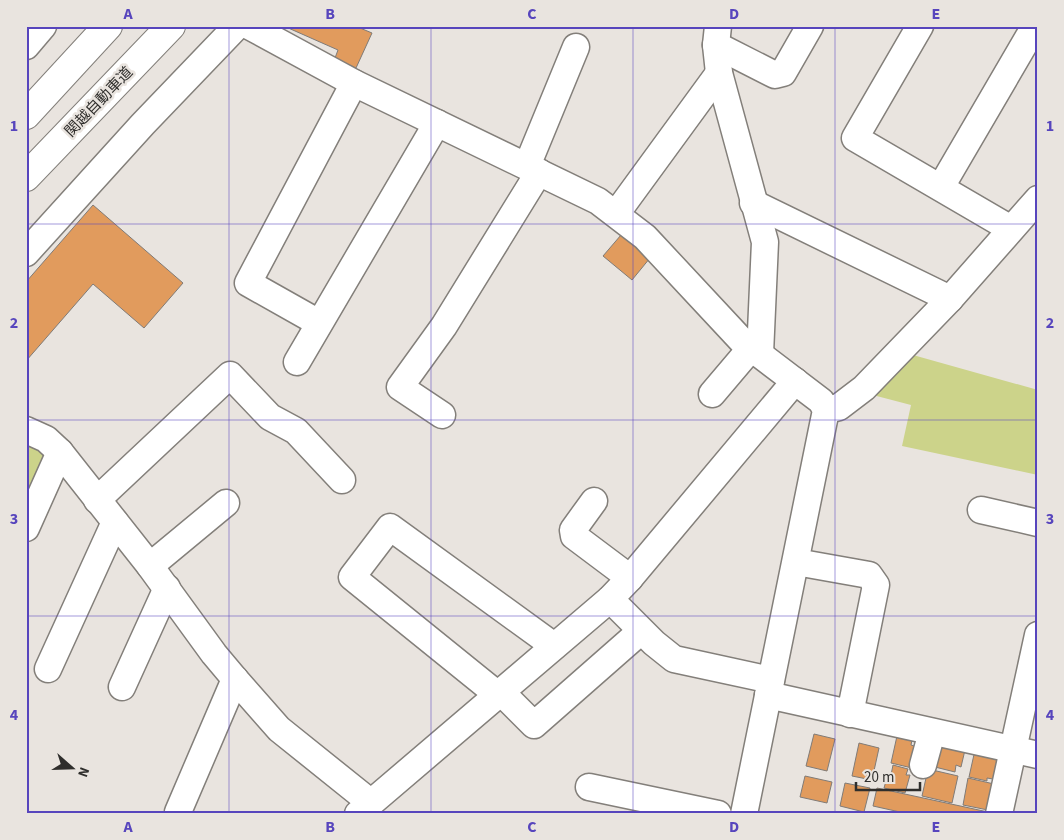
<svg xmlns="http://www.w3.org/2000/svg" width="1064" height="840" font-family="'Source Sans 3','Noto Sans JP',sans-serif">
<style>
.green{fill:#ccd38a}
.building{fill:#e19b5d;stroke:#807b77}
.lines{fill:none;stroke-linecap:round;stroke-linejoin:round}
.minor-casing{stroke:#837f7a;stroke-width:29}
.highway-casing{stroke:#837f7a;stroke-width:30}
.minor{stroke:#fff;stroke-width:26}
.highway{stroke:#fff;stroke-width:28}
.grid{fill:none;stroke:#5745bd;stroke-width:1;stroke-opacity:0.55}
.labels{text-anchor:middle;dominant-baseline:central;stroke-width:5;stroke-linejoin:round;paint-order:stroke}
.street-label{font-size:15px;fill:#2f2e2c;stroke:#e9e4df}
.neatline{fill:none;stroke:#5745bd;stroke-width:2}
.grid-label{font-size:16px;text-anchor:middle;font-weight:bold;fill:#5745bd}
</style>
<rect width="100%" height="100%" fill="#e9e4df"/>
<g class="green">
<path d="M913,355L1038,390V475L902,446L911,405L869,394Z"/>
<path d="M26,444L40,451L47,457L26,504Z"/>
</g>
<g class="building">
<path d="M361,26L360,28L372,33L356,68L335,58L338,50L286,27Z"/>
<path d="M93,205L183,283L144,328L93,284L26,361V282Z"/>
<path d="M621,235L650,258L632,280L603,256Z"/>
<path d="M814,734L835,739L827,771L806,766Z"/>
<path d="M897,736L912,740L911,745L917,747L912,768L891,763Z"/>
<path d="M859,743L879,748L872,780L852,776Z"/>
<path d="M941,745L965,750L961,767L956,765L955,772L935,767Z"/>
<path d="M975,750L998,757L993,779L987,778V781L969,777Z"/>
<path d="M893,765L908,769L906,775H910L905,793L884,788L888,774L891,775Z"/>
<path d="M928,769L958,776L952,803L922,796Z"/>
<path d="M805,776L832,782L827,803L800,797Z"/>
<path d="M968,778L994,784L988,810L963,805Z"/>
<path d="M845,783L870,788L864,812L840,806Z"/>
<path d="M877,788L988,812L987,814H909L873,806Z"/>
</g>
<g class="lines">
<defs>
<g id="minor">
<path d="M249,26L354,83L598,201L645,237L742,341L821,401L826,410L744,814"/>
<path d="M718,26L716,45L719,73L765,242L760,354"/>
<path d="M920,26L855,138L1011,229"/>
<path d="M716,45L775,75L783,73L810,26"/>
<path d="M26,46L43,26"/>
<path d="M527,166L576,47"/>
<path d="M941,187L1035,26"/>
<path d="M753,203L950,299"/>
<path d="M616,214L719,73"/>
<path d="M26,253L143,124L237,26"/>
<path d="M319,323L248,283L354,83"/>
<path d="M297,362L437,123"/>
<path d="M712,394L751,348"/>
<path d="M826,410L839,407L864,388L950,299L1038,199"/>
<path d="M442,415L400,387L444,326L539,172"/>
<path d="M26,430L46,439L60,452L150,566L214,654L235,679L279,729L370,802"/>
<path d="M97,500L230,375L270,417L296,431L342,480"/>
<path d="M594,501L573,530L574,536L630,578"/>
<path d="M981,510L1038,523"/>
<path d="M26,528L60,452"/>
<path d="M796,562L869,575L876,585L850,714"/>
<path d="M150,566L226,503"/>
<path d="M610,599L654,643L674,659L771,680"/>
<path d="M48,669L115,522"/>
<path d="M122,687L167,588"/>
<path d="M501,692L534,725L641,631"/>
<path d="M498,695L352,577L390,527L554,646"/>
<path d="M768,695L1038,755"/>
<path d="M923,765L932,732"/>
<path d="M589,787L718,814"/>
<path d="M178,812L235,679"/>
<path d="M358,814L610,599L630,578L795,381"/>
<path d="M999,814L1038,635"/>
</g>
<g id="highway">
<path d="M26,115L108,26"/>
<path d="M26,177L171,26"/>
</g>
</defs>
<use href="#minor" class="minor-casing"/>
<use href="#highway" class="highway-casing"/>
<use href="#minor" class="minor"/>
<use href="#highway" class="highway"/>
</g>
<path class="grid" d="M229,26V814M431,26V814M633,26V814M835,26V814M26,224H1038M26,420H1038M26,616H1038"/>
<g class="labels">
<g class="street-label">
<text transform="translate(99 102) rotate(-46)">関越自動車道</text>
</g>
</g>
<rect width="1064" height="840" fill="none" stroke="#e9e4df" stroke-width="55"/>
<g transform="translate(72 768) rotate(110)" stroke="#e9e4df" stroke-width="4" paint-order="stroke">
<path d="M0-4L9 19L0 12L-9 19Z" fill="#2f2e2c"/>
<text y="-8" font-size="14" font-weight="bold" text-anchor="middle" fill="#2f2e2c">N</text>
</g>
<path d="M856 782v8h64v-8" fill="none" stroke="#2f2e2c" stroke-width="2.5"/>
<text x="864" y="782" font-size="15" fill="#2f2e2c" stroke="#e9e4df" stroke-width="4" paint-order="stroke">20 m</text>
<rect x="28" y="28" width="1008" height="784" class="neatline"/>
<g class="grid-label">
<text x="128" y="19">A</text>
<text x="330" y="19">B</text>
<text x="532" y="19">C</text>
<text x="734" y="19">D</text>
<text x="936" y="19">E</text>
<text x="14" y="131">1</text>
<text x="1050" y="131">1</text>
<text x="14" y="328">2</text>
<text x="1050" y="328">2</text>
<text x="14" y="524">3</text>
<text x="1050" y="524">3</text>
<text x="14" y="720">4</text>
<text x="1050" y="720">4</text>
<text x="128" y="832">A</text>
<text x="330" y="832">B</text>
<text x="532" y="832">C</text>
<text x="734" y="832">D</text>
<text x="936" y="832">E</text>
</g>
</svg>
